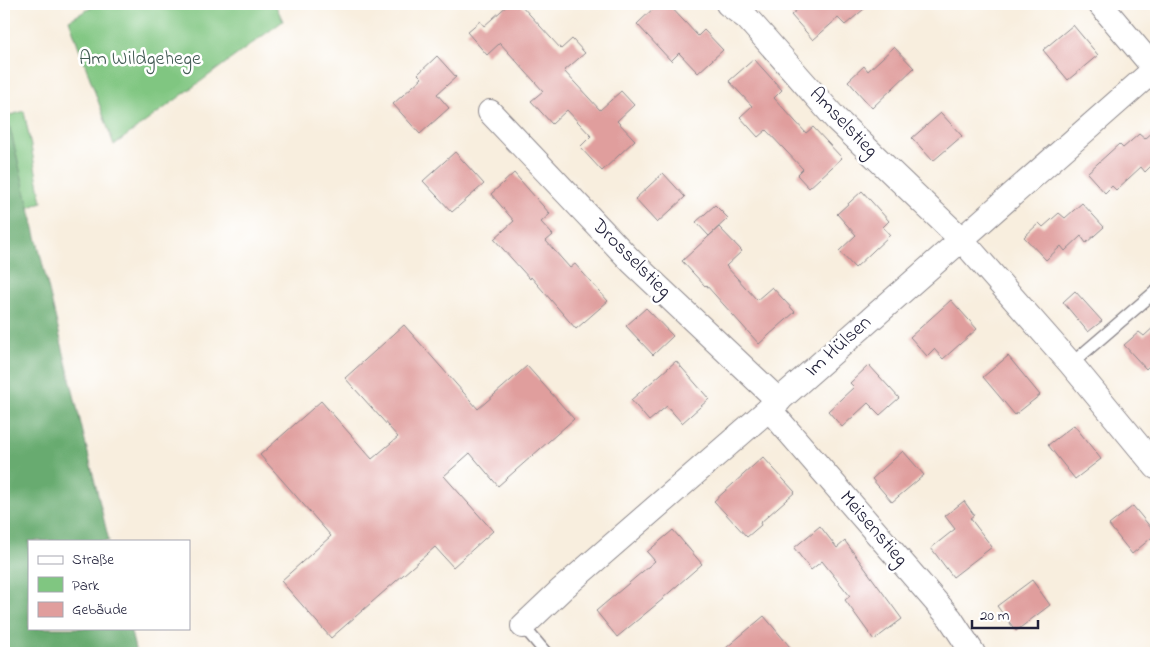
<svg xmlns="http://www.w3.org/2000/svg" width="1160" height="657" font-family="'Indie Flower',sans-serif">
<style>
.green{fill:#80c681;stroke:#51745e}
.forest{fill:#68ab6f;stroke:#456655}
.building{fill:#e09e9d}
.lines{fill:none;stroke-linecap:round;stroke-linejoin:round}
.service-casing{stroke:#8d888c;stroke-width:14}
.minor-casing{stroke:#8d888c;stroke-width:26}
.service{stroke:#fff;stroke-width:11}
.minor{stroke:#fff;stroke-width:24}
.labels{text-anchor:middle;dominant-baseline:central;stroke-width:5;stroke-linejoin:round;paint-order:stroke}
.park-label{font-size:20px;fill:#435b54;stroke:#fff}
.street-label{font-size:20px;fill:#22223b;stroke:#fff}
</style>
<rect width="100%" height="100%" fill="#fff"/>
<filter id="ink" filterUnits="userSpaceOnUse"><feTurbulence type="fractalNoise" baseFrequency=".02" numOctaves="2"/><feDisplacementMap in="SourceGraphic" scale="10" xChannelSelector="R" yChannelSelector="G"/><feConvolveMatrix kernelMatrix="1 2 1 2 8 2 1 2 1" color-interpolation-filters="sRGB"/></filter>
<filter id="wash" filterUnits="userSpaceOnUse"><feTurbulence type="fractalNoise" baseFrequency=".0096" numOctaves="4" result="noise"/><feDisplacementMap in="SourceGraphic" scale="20" xChannelSelector="R" yChannelSelector="G"/><feGaussianBlur stdDeviation="1.12" result="paint"/><feColorMatrix in="noise" values="0 0 0 0 0 0 0 0 0 0 0 0 0 0 0 0 0 1.4 0 .05"/><feComposite in="paint" operator="in"/></filter>
<g filter="url(#wash)">
<rect width="100%" height="100%" fill="#f8eede"/>
<g class="green">
<path d="M98,4H275L283,21L114,145L69,20Z"/>
<path d="M24,111L42,202L4,218V117Z"/>
</g>
<path class="forest" d="M4,103L109,541H29V628H130L136,653H4Z"/>
<g id="blocks">
<g class="building">
<path d="M509,4H520L561,49L572,39L585,53L564,71L600,110L621,91L634,105L617,121L635,140L602,171L580,147L591,136L567,110L552,124L531,101L543,91L500,43L487,55L467,32L480,21L484,26Z"/>
<path d="M658,4H668L698,36L704,30L723,50L698,73L679,53L671,61L637,24Z"/>
<path d="M804,4H870L845,25L838,18L813,40L791,15Z"/>
<path d="M1073,25L1098,55L1068,80L1043,50Z"/>
<path d="M894,47L914,68L872,108L848,81L864,66L868,71Z"/>
<path d="M437,56L456,77L437,94L449,108L420,134L393,104L422,78L418,74Z"/>
<path d="M754,59L782,90L774,98L806,133L813,127L842,158L809,188L797,175L803,169L766,130L758,137L740,117L752,106L729,81Z"/>
<path d="M941,113L962,136L933,161L912,138Z"/>
<path d="M1156,129V161L1145,172L1141,167L1116,190L1112,186L1105,193L1087,173L1119,144L1123,148L1139,134L1145,139Z"/>
<path d="M455,152L484,184L452,212L423,181Z"/>
<path d="M514,173L550,214L541,222L553,235L546,241L570,268L575,264L608,301L576,329L531,277L530,279L494,239L514,221L491,194Z"/>
<path d="M663,173L685,197L657,223L635,199Z"/>
<path d="M862,191L889,221L883,227L890,235L855,268L839,251L856,235L837,214Z"/>
<path d="M1082,203L1104,227L1086,243L1081,236L1065,251L1061,246L1046,260L1024,237L1039,223L1043,227L1059,213L1065,218Z"/>
<path d="M715,205L728,218L709,236L696,222Z"/>
<path d="M719,227L742,251L726,266L757,300L772,287L795,312L759,344L706,285L705,286L682,261Z"/>
<path d="M1075,291L1102,321L1088,332L1063,302Z"/>
<path d="M951,300L977,329L943,359L934,349L927,356L910,337Z"/>
<path d="M646,308L673,336L653,355L626,326Z"/>
<path d="M404,325L478,409L527,366L574,419L498,486L470,453L444,476L493,531L453,567L435,547L331,638L281,581L331,536L260,455L321,401L372,459L398,437L345,378Z"/>
<path d="M1156,325V359L1146,369L1124,345L1139,332L1144,336Z"/>
<path d="M1008,356L1040,395L1015,415L983,377Z"/>
<path d="M676,361L709,399L682,423L667,406L649,421L631,400Z"/>
<path d="M869,365L899,398L880,415L868,403L842,427L828,411L854,387L850,383Z"/>
<path d="M1074,425L1101,459L1075,479L1048,445Z"/>
<path d="M903,451L924,475L892,502L872,479Z"/>
<path d="M763,457L795,492L760,523L761,525L747,537L714,501Z"/>
<path d="M964,501L974,515L970,518L992,547L953,577L931,548L955,529L945,516Z"/>
<path d="M1133,506L1156,534L1132,554L1109,525Z"/>
<path d="M820,526L837,548L845,541L902,619L874,640L845,600L850,596L822,561L811,570L794,548Z"/>
<path d="M673,530L702,564L663,598V599L617,637L596,611L655,561L647,552Z"/>
<path d="M1032,580L1050,605L1016,631L997,606Z"/>
<path d="M764,616L795,653H720Z"/>
</g>
</g>
</g>
<g filter="url(#ink)">
<use href="#blocks" fill-opacity="0" stroke="#8d888c" stroke-width="1"/>
<g class="lines">
<defs>
<g id="service">
<path d="M1071,364L1156,291"/>
<path d="M523,626L546,653"/>
</g>
<g id="minor">
<path d="M728,4L747,18L836,119L961,239L1071,364L1156,467"/>
<path d="M1100,4L1155,69"/>
<path d="M490,112L632,262L779,401"/>
<path d="M769,409L950,618L973,653"/>
<path d="M523,626L562,589L769,409L1156,68"/>
</g>
</defs>
<use href="#service" class="service-casing"/>
<use href="#minor" class="minor-casing"/>
<use href="#service" class="service"/>
<use href="#minor" class="minor"/>
</g>
</g>
<g class="labels">
<g class="park-label">
<text x="140" y="59">Am Wildgehege</text>
</g>
<g class="street-label">
<text transform="translate(843 123) rotate(46)">Amselstieg</text>
<text transform="translate(631 259) rotate(45)">Drosselstieg</text>
<text transform="translate(839 347) rotate(-42)">Im Hülsen</text>
<text transform="translate(873 529) rotate(49)">Meisenstieg</text>
</g>
</g>
<rect width="1160" height="657" fill="none" stroke="#fff" stroke-width="20"/>
<rect x="28" y="540" width="162" height="90" fill="#ffffff" stroke="#a7a7b1"/>
<rect x="38" y="556" width="25" height="8" fill="#ffffff" stroke="#a7a7b1"/>
<text x="72" y="564" font-size="15" fill="#22223b">Straße</text>
<rect x="38" y="577" width="25" height="15" fill="#80c681" stroke="#a7a7b1"/>
<text x="72" y="590" font-size="15" fill="#22223b">Park</text>
<rect x="38" y="602" width="25" height="15" fill="#e09e9d" stroke="#a7a7b1"/>
<text x="72" y="614" font-size="15" fill="#22223b">Gebäude</text>
<path d="M972 620v8h66v-8" fill="none" stroke="#22223b" stroke-width="2.5"/>
<text x="980" y="620" font-size="15" fill="#22223b" stroke="#ffffff" stroke-width="4" paint-order="stroke">20 m</text>
</svg>
